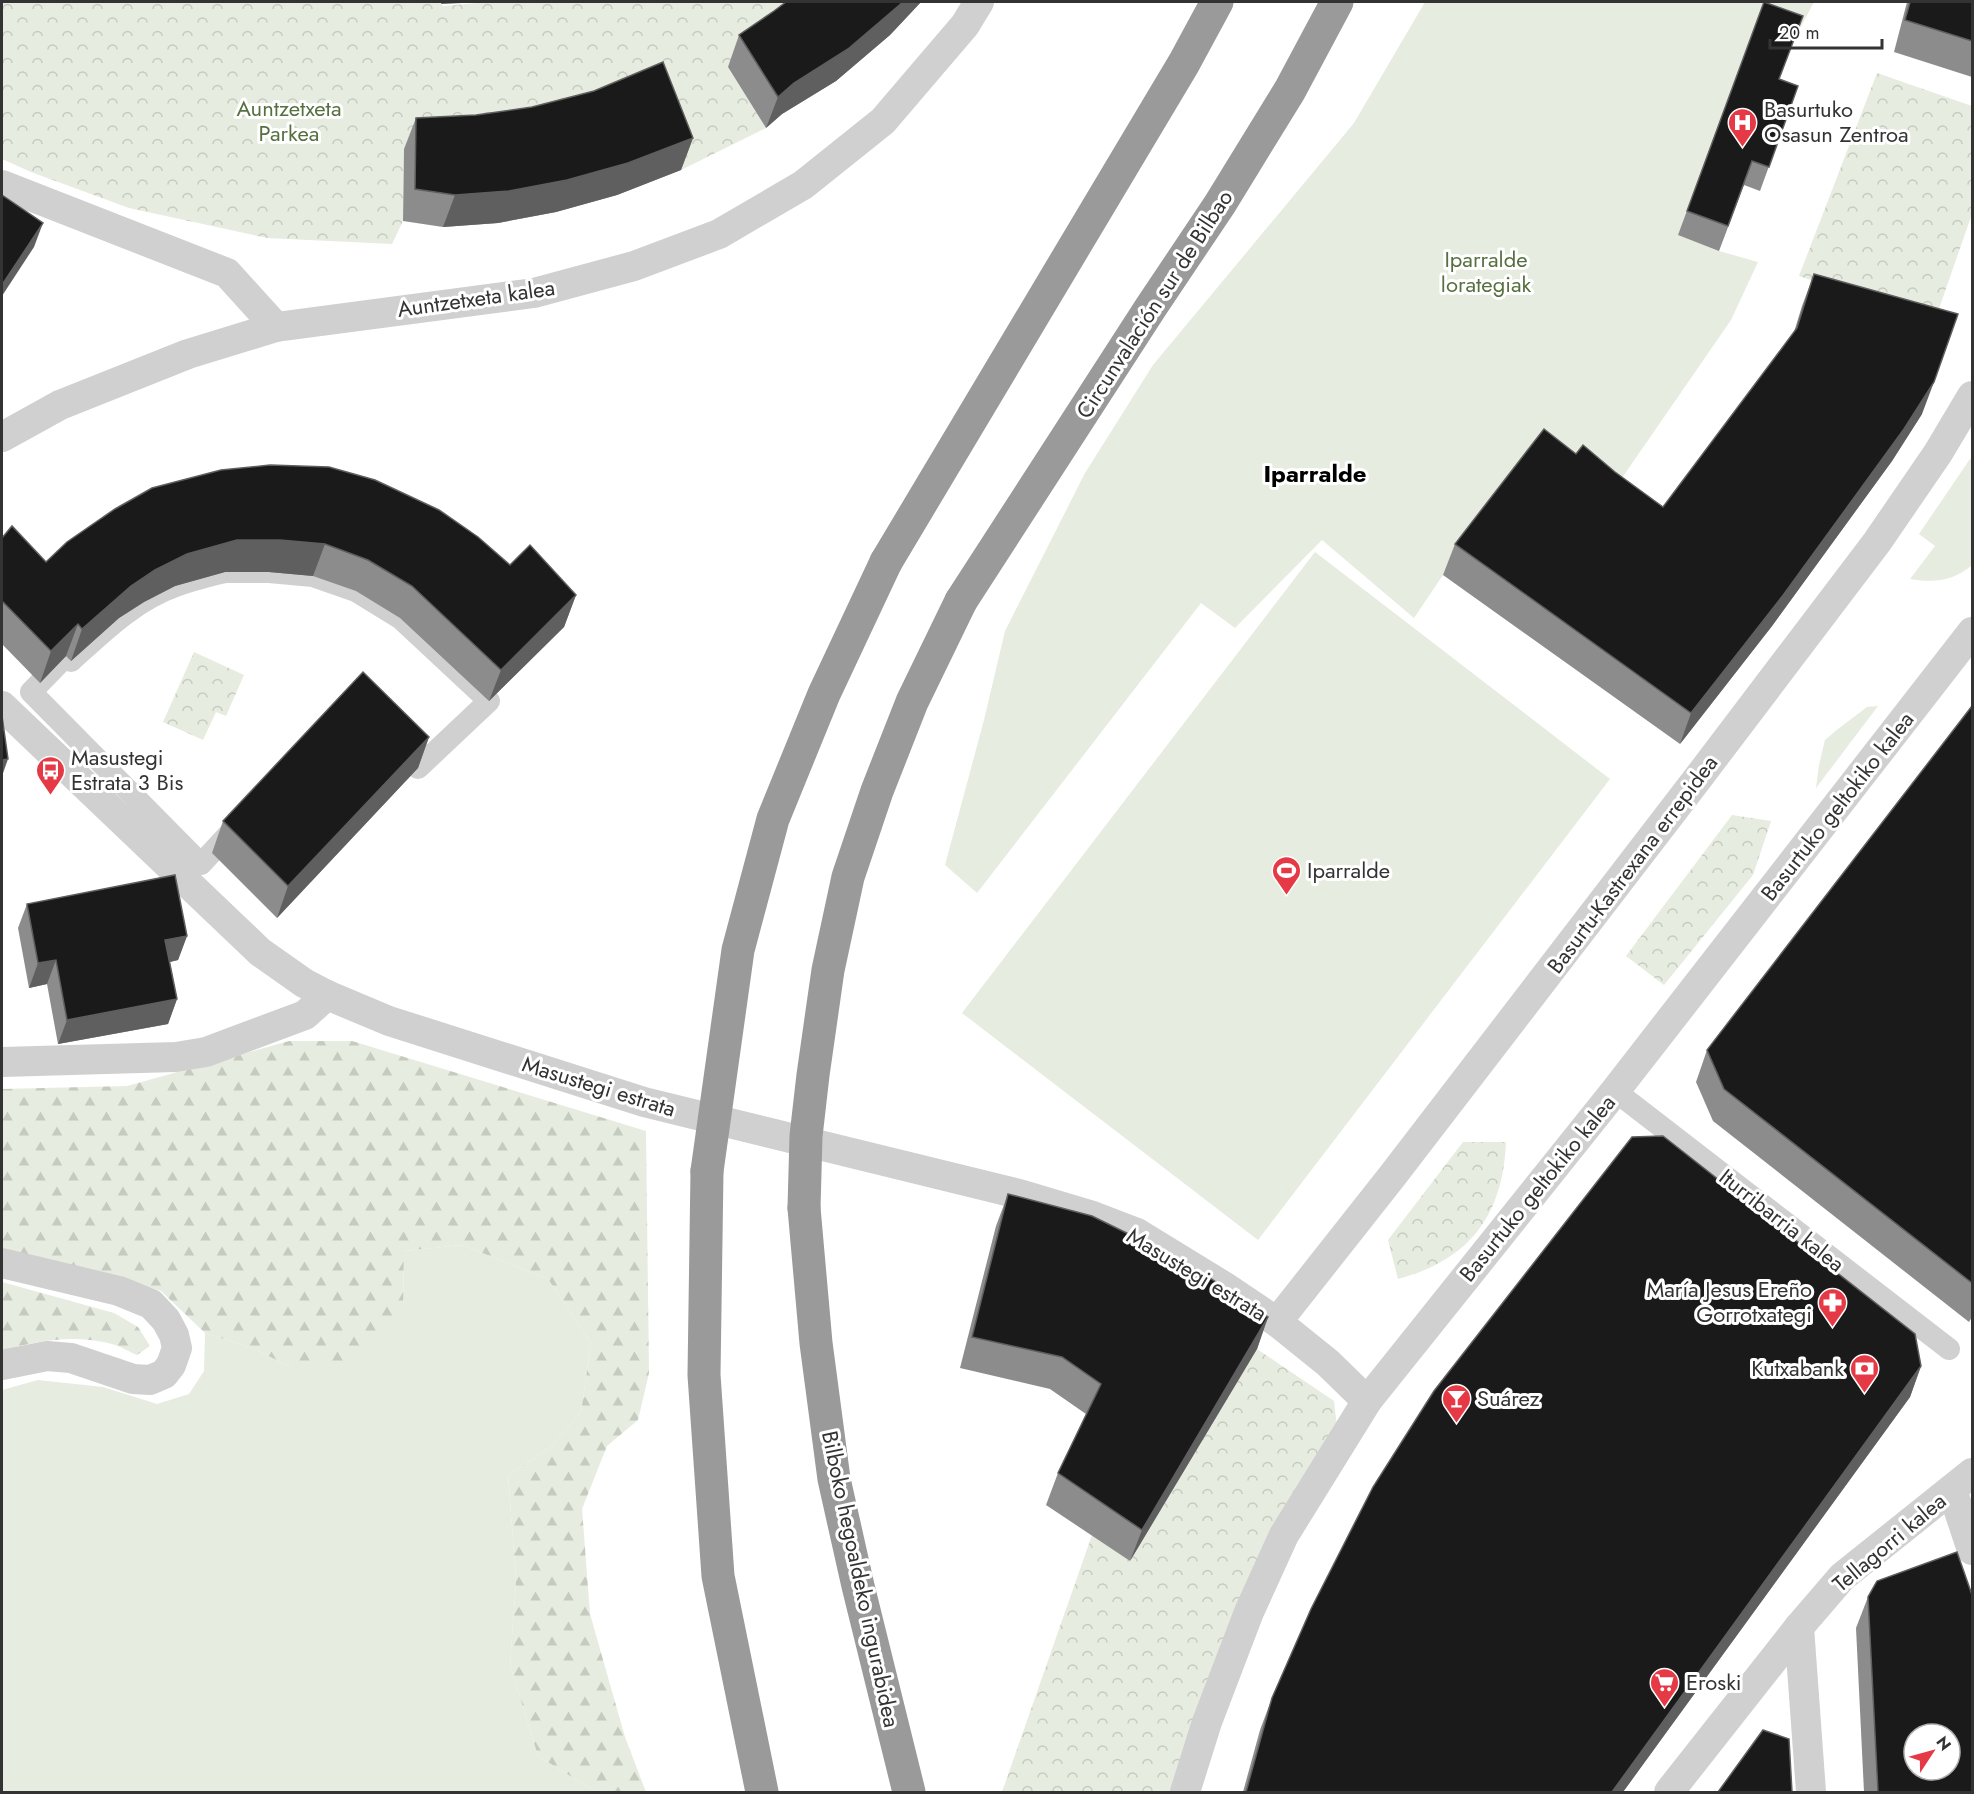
<svg xmlns="http://www.w3.org/2000/svg" width="1974" height="1794" font-family="Jost,sans-serif">
<style>
.green{fill:#e6ecdf}
.forest{fill:url(#forest-firs)}
.park{fill:url(#park-crowns)}
.lines{fill:none;stroke-linecap:round;stroke-linejoin:round}
.pedestrian{stroke:#d0d0d0;stroke-width:22}
.minor{stroke:#d0d0d0;stroke-width:30}
.motorway{stroke:#9a9a9a;stroke-width:33}
.motorway-bridge{stroke:#9a9a9a;stroke-width:33}
.wall{fill:#8c8c8c}
.shaded-wall{fill:#5f5f5f}
.building{fill:#1a1a1a;stroke:#5f5f5f;stroke-width:1.5;fill-rule:evenodd}
.labels{text-anchor:middle;dominant-baseline:central;stroke-width:6;stroke-linejoin:round;paint-order:stroke}
.park-label{font-size:22px;fill:#56703f;stroke:#fff}
.poi-label{font-size:22px;fill:#333;stroke:#fff;text-anchor:start}
.street-label{font-size:22px;fill:#333;stroke:#fff}
.neighbourhood-label{font-size:24px;font-weight:bold;fill:#000;stroke:#fff}
</style>
<defs>
<pattern id="forest-firs" width="22" height="20" patternUnits="userSpaceOnUse" patternTransform="scale(1.5)"><rect width="22" height="20" fill="#e6ecdf"/><path d="M5 1l3.5 6h-7zM16 11l3.5 6h-7z" fill="#c6cbc0"/></pattern>
<pattern id="park-crowns" width="20" height="18" patternUnits="userSpaceOnUse" patternTransform="scale(1.5)"><rect width="20" height="18" fill="#e6ecdf"/><path d="M2 6a3 3 0 1 1 6 0M12 15a3 3 0 1 1 6 0" fill="none" stroke="#c6cbc0"/></pattern>
</defs>
<rect width="100%" height="100%" fill="#fff"/>
<g class="green">
<path d="M1425,2H1814L1794,40L1756,26L1719,251L1758,262L1731,320L1604,504L1443,575L1414,618L1322,540L1235,628L1201,603L977,893L945,865L984,720L1005,631L1085,473L1153,365L1354,123Z"/>
<path d="M1970,459H1972V565C1954,581 1934,583 1910,579L1935,546L1919,534Z"/>
<path d="M1315,552L1610,779L1258,1240L962,1013Z"/>
<path d="M1878,706L1816,788L1819,765L1825,740L1838,729L1867,707Z"/>
<path d="M462,1245L548,1279L591,1343L581,1412L551,1447L508,1475L516,1580L510,1665L538,1756L596,1792H2V1390L38,1380L103,1387L157,1404L189,1394L204,1371L205,1333L252,1348L291,1367L403,1316L404,1251Z"/>
</g>
<g class="forest">
<path d="M289,1041H352L646,1131L649,1373L638,1420L607,1446L582,1509L590,1614L625,1737L646,1792H596L538,1756L510,1665L516,1580L508,1475L551,1447L581,1412L591,1343L548,1279L462,1245L404,1251L403,1316L341,1362L291,1367L252,1348L205,1333L161,1291L103,1272L2,1251V1089L127,1086Z"/>
<path d="M2,1282L114,1313L138,1327L150,1346L137,1355C129,1352 121,1346 112,1344C76,1334 36,1340 2,1351Z"/>
</g>
<g class="park">
<path d="M2,2H440L443,6L489,2H812L728,67L766,128L681,170L652,94L404,150L403,221L392,244L267,238L129,208L31,172L2,159Z"/>
<path d="M1877,73L1972,106V214L1934,323L1799,276Z"/>
<path d="M194,652L244,675L226,716L216,712L203,740L163,722Z"/>
<path d="M1732,815L1771,821L1753,875L1664,985L1626,956Z"/>
<path d="M1463,1142H1506C1503,1216 1469,1260 1398,1279L1388,1240Z"/>
<path d="M1257,1349L1334,1401L1338,1435L1178,1792H1002L1092,1535L1130,1561Z"/>
</g>
<g class="lines">
<g class="pedestrian">
<path d="M225,572H269L313,576L356,591L400,618L489,701L418,768L351,703L201,864L31,692L66,656L71,661C103,632 134,601 176,586C192,580 209,576 225,572Z"/>
<path d="M1615,1091L1949,1349"/>
</g>
<g class="minor">
<path d="M2,185L227,273L276,327"/>
<path d="M2,437L60,405L188,354L276,327L534,293L634,266L719,234L803,185L883,121L965,25L979,2"/>
<path d="M2,706L260,952L304,983L327,995L389,1021L644,1102L1023,1195L1090,1215L1137,1233L1225,1287L1277,1322L1328,1363L1367,1401"/>
<path d="M2,1062L176,1057L206,1052L305,1015L327,995"/>
<path d="M2,1263L119,1291L151,1304L166,1320L174,1335L177,1348L171,1365L164,1374L150,1380L133,1379L71,1358L47,1356L2,1365"/>
<path d="M1277,1322L1393,1175L1698,778L1877,542L1938,453L1972,396"/>
<path d="M1952,1490L1972,1550"/>
<path d="M1799,1627L1811,1792"/>
<path d="M1185,1792L1207,1722L1249,1612L1284,1535L1367,1401L1615,1091L1972,632"/>
<path d="M1669,1792L1799,1627L1842,1577L1972,1473"/>
</g>
<g class="motorway">
<path d="M886,562L1184,63L1217,2"/>
<path d="M961,601L1151,307L1220,204L1290,90L1337,2"/>
<path d="M707,1171L704,1375L718,1576L762,1792"/>
<path d="M804,1208L816,1343L834,1479L858,1586L909,1792"/>
</g>
<g class="motorway-bridge">
<path d="M707,1171L738,950L773,819L824,694L886,562"/>
<path d="M804,1208L806,1136L813,1075L828,970L848,877L877,791L912,702L961,601"/>
</g>
</g>
<g class="wall">
<path d="M786,2H921L890,35L836,81L782,114L766,128L728,67L739,35L774,11Z"/>
<path d="M1764,2L1780,79L1798,86L1760,191L1744,185L1719,251L1678,235Z"/>
<path d="M1907,2H1972V77L1894,52Z"/>
<path d="M416,118L693,138L681,170L617,195L556,212L498,223L443,227L403,221L404,149Z"/>
<path d="M1814,274L1922,414L1892,461L1772,626L1680,744L1443,575L1455,544L1576,454L1615,472L1663,507L1794,332L1802,306Z"/>
<path d="M115,509L510,565L576,595L564,627L489,701L400,618L356,591L313,576L269,572H225L175,586L144,602L119,618L71,661L66,656L40,683L2,644V538L46,562Z"/>
<path d="M1972,706V1317L1969,1322L1713,1121L1696,1082L1707,1050Z"/>
<path d="M429,737L418,768L277,918L212,853L223,821Z"/>
<path d="M27,904L187,936L178,960L170,962L177,999L168,1024L58,1044L47,984L29,988L18,928Z"/>
<path d="M1008,1194L1186,1267L1268,1317L1257,1349L1130,1561L1046,1505L1058,1473L1086,1414L1050,1389L960,1368L996,1226Z"/>
<path d="M1921,1366L1910,1397L1623,1792H1243L1260,1730L1272,1698Z"/>
<path d="M1868,1597L1972,1792H1864L1856,1628Z"/>
</g>
<g class="shaded-wall">
<path d="M442,2H483L441,4Z"/>
<path d="M903,2H921L890,35L836,81L782,114L766,128L778,97L794,83Z"/>
<path d="M693,138L681,170L617,195L556,212L498,223L443,227L455,195Z"/>
<path d="M43,223L34,247L2,296V285Z"/>
<path d="M1934,382L1922,414L1892,461L1772,626L1680,744L1691,713Z"/>
<path d="M237,540H280L325,544L313,576L269,572H225L175,586L144,602L119,618L71,661L82,629L131,586L155,570L187,554Z"/>
<path d="M576,595L564,627L489,701L501,670Z"/>
<path d="M78,624L66,656L40,683L51,651Z"/>
<path d="M429,737L418,768L277,918L288,886Z"/>
<path d="M8,759L2,776V760Z"/>
<path d="M187,936L178,960L157,965L165,940Z"/>
<path d="M56,960L47,984L29,988L38,963Z"/>
<path d="M177,999L168,1024L58,1044L67,1020Z"/>
<path d="M1268,1317L1257,1349L1130,1561L1142,1530Z"/>
<path d="M1921,1366L1910,1397L1623,1792H1612Z"/>
</g>
<g class="building">
<path d="M786,2H903L848,49L794,83L778,97L739,35L774,11Z"/>
<path d="M1764,2L1803,16L1779,79L1798,86L1769,167L1752,161L1728,226L1687,211Z"/>
<path d="M1910,2H1972V41L1905,20Z"/>
<path d="M663,62L693,138L628,163L567,180L509,191L455,195L415,189L416,118L476,115L532,107L594,91Z"/>
<path d="M2,195L43,223L2,285Z"/>
<path d="M1814,274L1958,314L1934,382L1904,429L1784,594L1691,713L1455,544L1544,429L1576,454L1583,445L1615,472L1663,507L1797,328Z"/>
<path d="M270,465L329,467L375,480L439,510L478,537L510,565L530,545L576,595L501,670L412,586L368,560L325,544L280,540H237L187,554L155,570L131,586L82,629L78,624L51,651L2,601V538L12,526L46,562L67,542L115,509L152,488L221,470Z"/>
<path d="M363,672L429,737L288,886L223,821Z"/>
<path d="M1972,706V1283L1724,1089L1707,1050Z"/>
<path d="M2,716L8,759L2,760Z"/>
<path d="M175,875L187,936L165,940L177,999L67,1020L56,960L38,963L27,904Z"/>
<path d="M1663,1136L1915,1334L1921,1366L1612,1792H1246L1272,1698L1311,1609L1373,1487L1434,1391L1632,1137Z"/>
<path d="M1008,1194L1092,1216L1149,1244L1186,1267L1198,1270L1268,1317L1142,1530L1058,1473L1101,1384L1062,1357L972,1337Z"/>
<path d="M1957,1552L1972,1595V1792H1878L1868,1597L1877,1581ZM1914,1734H1950V1770H1914Z"/>
<path d="M1763,1730L1789,1739L1792,1792H1718Z"/>
</g>
<defs>
<symbol id="hospital-pin" viewBox="-11 -11 22 30"><path d="M0 17L-7.5 6A9.5 9.5 0 1 1 7.5 6Z" fill="#e63946" stroke="#fff"/><path d="M-5-5h3v3.5h4V-5h3V5h-3V1.5h-4V5h-3Z" fill="#fff"/></symbol>
<symbol id="bus-pin" viewBox="-11 -11 22 30"><path d="M0 17L-7.5 6A9.5 9.5 0 1 1 7.5 6Z" fill="#e63946" stroke="#fff"/><path d="M-5-6H5V4H4V6H2V4H-2V6H-4V4H-5ZM-3.5-4V0h7V-4ZM-3.5 1.2v1.5H-2V1.2ZM2 1.2v1.5H3.5V1.2Z" fill="#fff"/></symbol>
<symbol id="stadium-pin" viewBox="-11 -11 22 30"><path d="M0 17L-7.5 6A9.5 9.5 0 1 1 7.5 6Z" fill="#e63946" stroke="#fff"/><path d="M0-5a6.5 5 0 1 0 0 10a6.5 5 0 1 0 0-10ZM-3.5-1.8h7v3.6h-7Z" fill="#fff"/></symbol>
<symbol id="pharmacy-pin" viewBox="-11 -11 22 30"><path d="M0 17L-7.5 6A9.5 9.5 0 1 1 7.5 6Z" fill="#e63946" stroke="#fff"/><path d="M-2-6h4v4h4v4h-4v4h-4v-4h-4v-4h4Z" fill="#fff"/></symbol>
<symbol id="bank-pin" viewBox="-11 -11 22 30"><path d="M0 17L-7.5 6A9.5 9.5 0 1 1 7.5 6Z" fill="#e63946" stroke="#fff"/><path d="M-6-4H6V4H-6ZM0-2.3a2.3 2.3 0 1 0 0 4.6a2.3 2.3 0 1 0 0-4.6Z" fill="#fff"/></symbol>
<symbol id="bar-pin" viewBox="-11 -11 22 30"><path d="M0 17L-7.5 6A9.5 9.5 0 1 1 7.5 6Z" fill="#e63946" stroke="#fff"/><path d="M-6-5H6L.8 .8V4.5H3.5V6h-7V4.5H-.8V.8Z" fill="#fff"/></symbol>
<symbol id="supermarket-pin" viewBox="-11 -11 22 30"><path d="M0 17L-7.5 6A9.5 9.5 0 1 1 7.5 6Z" fill="#e63946" stroke="#fff"/><path d="M-6-5.5h2.5l.6 2H6L4.5 2H-2.5L-4.4-4H-6ZM-1.5 3.2a1.3 1.3 0 1 0 .1 0ZM3 3.2a1.3 1.3 0 1 0 .1 0Z" fill="#fff"/></symbol>
</defs>
<g fill-rule="evenodd">
<use href="#hospital-pin" x="1726" y="106" width="33" height="45"/>
<use href="#bus-pin" x="34" y="754" width="33" height="45"/>
<use href="#stadium-pin" x="1270" y="854" width="33" height="45"/>
<use href="#pharmacy-pin" x="1816" y="1286" width="33" height="45"/>
<use href="#bank-pin" x="1848" y="1352" width="33" height="45"/>
<use href="#bar-pin" x="1440" y="1382" width="33" height="45"/>
<use href="#supermarket-pin" x="1648" y="1666" width="33" height="45"/>
</g>
<g class="labels">
<g class="park-label">
<text x="289" y="108">Auntzetxeta<tspan x="289" dy="25">Parkea</tspan></text>
<text x="1486" y="259">Iparralde<tspan x="1486" dy="25">lorategiak</tspan></text>
</g>
<g class="poi-label">
<text x="1764" y="109">Basurtuko<tspan x="1764" dy="25">Osasun Zentroa</tspan></text>
<text x="71" y="757">Masustegi<tspan x="71" dy="25">Estrata 3 Bis</tspan></text>
<text x="1307" y="870">Iparralde</text>
<text x="1812" y="1289" text-anchor="end">María Jesus Ereño<tspan x="1812" dy="25">Gorrotxategi</tspan></text>
<text x="1844" y="1368" text-anchor="end">Kutxabank</text>
<text x="1477" y="1398">Suárez</text>
<text x="1686" y="1682">Eroski</text>
</g>
<g class="street-label">
<text transform="translate(476 298) rotate(-8)">Auntzetxeta kalea</text>
<text transform="translate(1154 304) rotate(-57)">Circunvalación sur de Bilbao</text>
<text transform="translate(1837 806) rotate(-52)">Basurtuko geltokiko kalea</text>
<text transform="translate(1632 864) rotate(-53)">Basurtu-Kastrexana errepidea</text>
<text transform="translate(599 1086) rotate(17)">Masustegi estrata</text>
<text transform="translate(1537 1188) rotate(-51)">Basurtuko geltokiko kalea</text>
<text transform="translate(1782 1220) rotate(38)">Iturribarria kalea</text>
<text transform="translate(1197 1274) rotate(31)">Masustegi estrata</text>
<text transform="translate(1889 1542) rotate(-40)">Tellagorri kalea</text>
<text transform="translate(861 1579) rotate(78)">Bilboko hegoaldeko ingurabidea</text>
</g>
<g class="neighbourhood-label">
<text x="1315" y="473">Iparralde</text>
</g>
</g>
<rect width="1974" height="1794" fill="none" stroke="#333333" stroke-width="6"/>
<g transform="translate(1932 1752) rotate(54)"><circle r="28" fill="#ffffff" stroke="#adadad" stroke-width="1.5"/>
<path d="M0-4.5L10 22L0 15L-10 22Z" fill="#e63946"/>
<text y="-9" font-size="16" font-weight="bold" text-anchor="middle" fill="#333333">N</text>
</g>
<path d="M1770 39v9h112v-9" fill="none" stroke="#333333" stroke-width="3"/>
<text x="1779" y="39" font-size="18" fill="#333333" stroke="#ffffff" stroke-width="4.5" paint-order="stroke">20 m</text>
</svg>
